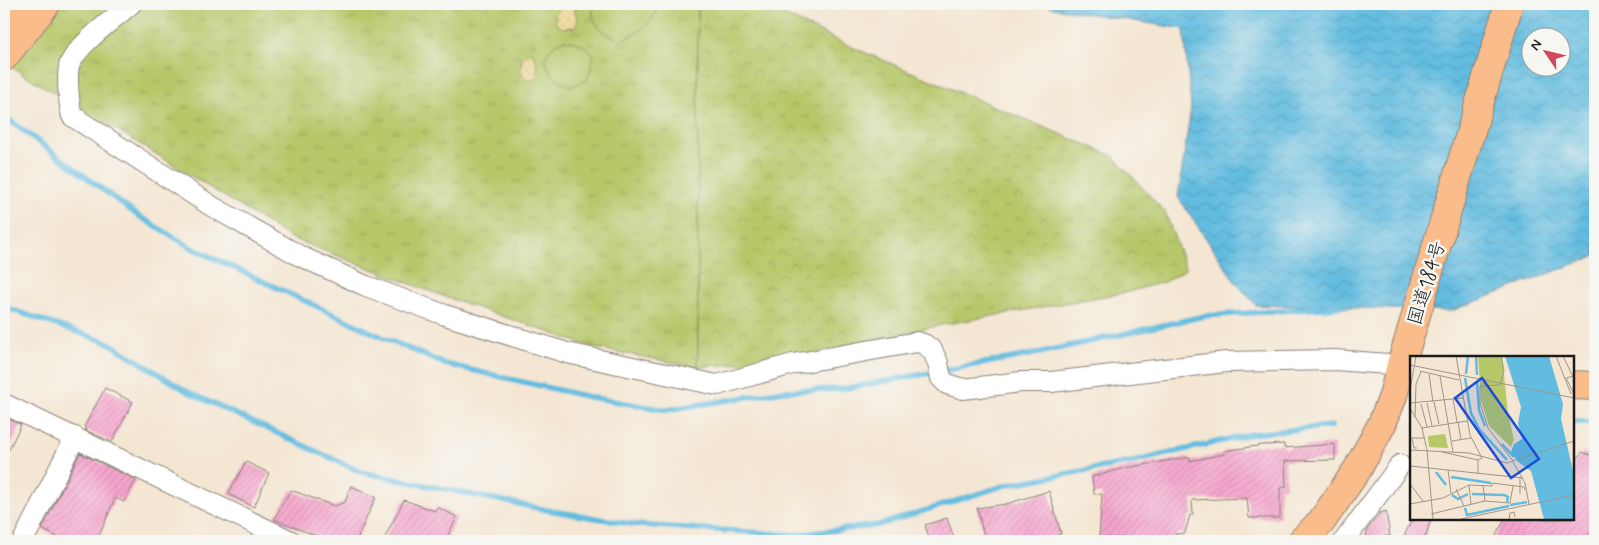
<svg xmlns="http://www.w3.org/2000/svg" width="1599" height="545" font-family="Mynerve,'Klee One',sans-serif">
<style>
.grass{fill:url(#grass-tufts);stroke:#6a7244}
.sand{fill:url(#sand-dots);stroke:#857b5d}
.park{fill:url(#park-crowns);stroke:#6a7244}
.pitch{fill:#b7c86b;stroke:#6a7244}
.water{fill:url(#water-waves);stroke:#3f6c7e;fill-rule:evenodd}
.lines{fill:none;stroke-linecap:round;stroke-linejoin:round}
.stream{stroke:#62bce0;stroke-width:5.5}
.building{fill:url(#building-hatch)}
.minor-casing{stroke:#888177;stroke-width:22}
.primary-casing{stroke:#888177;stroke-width:30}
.trunk-casing{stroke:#888177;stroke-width:30}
.minor{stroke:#fff;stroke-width:20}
.primary{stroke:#fabc8b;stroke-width:28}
.trunk{stroke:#fabc8b;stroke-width:28}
.labels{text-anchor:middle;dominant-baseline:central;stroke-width:5;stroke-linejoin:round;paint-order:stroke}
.street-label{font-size:19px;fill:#1c1c1c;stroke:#f6f6f2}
.inset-river{fill:none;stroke:#62bce0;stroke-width:2.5}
.inset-road{fill:none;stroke:#9e9589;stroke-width:1}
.view{fill:#1d4ed8;fill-opacity:0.15;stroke:#1d4ed8;stroke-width:2.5}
.inset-edge{fill:none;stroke:#1c1c1c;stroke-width:2.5}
</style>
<defs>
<pattern id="grass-tufts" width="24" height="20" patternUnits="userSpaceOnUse" patternTransform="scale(1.25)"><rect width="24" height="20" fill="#b7c86b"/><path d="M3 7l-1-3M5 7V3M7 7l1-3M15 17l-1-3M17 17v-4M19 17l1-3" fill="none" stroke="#9dab5c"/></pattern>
<pattern id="sand-dots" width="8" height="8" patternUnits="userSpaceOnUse" patternTransform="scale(1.25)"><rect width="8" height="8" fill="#eeda9e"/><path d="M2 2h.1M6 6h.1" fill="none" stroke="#ccba88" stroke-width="1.8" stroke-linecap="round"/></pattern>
<pattern id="park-crowns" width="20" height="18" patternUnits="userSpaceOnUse" patternTransform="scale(1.25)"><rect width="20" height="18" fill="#b7c86b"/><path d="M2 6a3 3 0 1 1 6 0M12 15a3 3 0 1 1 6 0" fill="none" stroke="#9dab5c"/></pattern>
<pattern id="water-waves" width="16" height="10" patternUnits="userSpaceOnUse" patternTransform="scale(1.25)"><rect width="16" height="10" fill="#62bce0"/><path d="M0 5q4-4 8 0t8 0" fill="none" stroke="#54a1c0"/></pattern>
<pattern id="building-hatch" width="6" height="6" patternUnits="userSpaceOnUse" patternTransform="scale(1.25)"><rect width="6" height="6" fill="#f6a5cd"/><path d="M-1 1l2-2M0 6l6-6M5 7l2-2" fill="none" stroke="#d28daf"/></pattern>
</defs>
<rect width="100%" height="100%" fill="#f6f6f2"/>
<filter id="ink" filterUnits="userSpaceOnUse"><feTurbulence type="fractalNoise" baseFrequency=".02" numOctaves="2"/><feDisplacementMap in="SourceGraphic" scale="10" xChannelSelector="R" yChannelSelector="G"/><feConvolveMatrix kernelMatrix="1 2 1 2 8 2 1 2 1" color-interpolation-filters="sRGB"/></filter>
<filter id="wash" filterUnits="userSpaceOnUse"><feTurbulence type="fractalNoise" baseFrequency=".0096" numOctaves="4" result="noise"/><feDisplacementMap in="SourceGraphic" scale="20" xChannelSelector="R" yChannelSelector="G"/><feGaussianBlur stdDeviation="1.12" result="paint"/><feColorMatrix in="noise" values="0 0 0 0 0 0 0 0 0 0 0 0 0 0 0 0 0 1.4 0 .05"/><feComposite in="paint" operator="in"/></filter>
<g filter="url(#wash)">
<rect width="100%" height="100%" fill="#f4e6d2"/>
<path class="grass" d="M4,4H698V367L595,348L437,294L291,238L127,136L4,63Z"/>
<g class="sand">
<path d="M568,4L574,7L578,22L575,27L563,28L556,24L555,15L561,5Z"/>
<path d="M531,52C537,60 540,71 534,80L527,81C519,72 519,66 524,55Z"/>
</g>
<path class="park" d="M698,4H761L854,48L1113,156L1165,212L1186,269L1164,282L1128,292L941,325L789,359L698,367Z"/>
<g class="pitch">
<path d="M594,4H658C654,23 639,34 621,40C605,34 588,23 594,4Z"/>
<path d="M564,40C578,42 585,45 594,55L587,81L570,86C545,76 534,52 564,40Z"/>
</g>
<path class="water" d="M1045,4H1595V256L1451,311L1256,305L1236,283L1178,197L1191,107L1184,29L1054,8ZM1532,38H1562V68H1532Z"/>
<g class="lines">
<g class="stream">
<path d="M4,116L137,215L192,248L384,338L445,364L589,397L666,410L784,391L842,389L1029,355L1204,316L1338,307"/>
<path d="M4,307L109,343L188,392L361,472L547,510L638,525L796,535L879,525L1006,485L1137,461L1251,434L1332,426"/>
<path d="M1573,422H1595"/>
</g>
</g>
<g id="blocks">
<g class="building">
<path d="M105,388L133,402L112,442L85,430L86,428L84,427Z"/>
<path d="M4,417L21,425L4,459Z"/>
<path d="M1284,444V448L1335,444V460L1285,461L1286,487L1280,488V518H1249L1247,498L1192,500L1193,515H1190L1185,533L1176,534L1177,541H1146V540L1099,537L1102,494H1094L1092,477L1125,468L1190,457V461L1224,454V451L1263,445Z"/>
<path d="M1582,452L1595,457V527L1584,541H1493L1505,519H1573V466Z"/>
<path d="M80,453L136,480L124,502L115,498L97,541H65L42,529Z"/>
<path d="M246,462L269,473L254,507L228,494Z"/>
<path d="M351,486L376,497L356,541H329L274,519L291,490L334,506L345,502Z"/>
<path d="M1049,491L1061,534L1036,541H985L977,508L1006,504Z"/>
<path d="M404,500L435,511L437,507L457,517L445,541H383Z"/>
<path d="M1386,511L1390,536L1366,537L1367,530L1380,513Z"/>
<path d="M947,518L955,541H930L925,525Z"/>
<path d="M1412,519H1431L1424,541H1402Z"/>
</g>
</g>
</g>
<g filter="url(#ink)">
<use href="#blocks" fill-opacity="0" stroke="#888177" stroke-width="1"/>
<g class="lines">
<defs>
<g id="minor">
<path d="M131,4C113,19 80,43 70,63C66,72 69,106 72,116L213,207L300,256L366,286L445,315L567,353L717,385L793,364L917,342L924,344L932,350L938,363L941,378L947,384L963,389L1021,382H1051L1226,362L1335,360L1401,365"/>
<path d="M4,404L291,541"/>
<path d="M23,541L75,437"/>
<path d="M1344,541L1400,465"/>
</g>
<path id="primary" d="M1573,385L1595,386"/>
<g id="trunk">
<path d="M4,24L26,4"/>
<path d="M4,57L46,4"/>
<path d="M1302,541L1321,522L1357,470L1382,424L1393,396L1401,365L1509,4"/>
</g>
</defs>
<use href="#minor" class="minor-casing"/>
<use href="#primary" class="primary-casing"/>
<use href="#trunk" class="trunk-casing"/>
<use href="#minor" class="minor"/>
<use href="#primary" class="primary"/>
<use href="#trunk" class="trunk"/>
</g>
</g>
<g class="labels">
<g class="street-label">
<text transform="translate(1427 283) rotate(-73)">国道184号</text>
</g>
</g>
<g transform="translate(1410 356)">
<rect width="164" height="164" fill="#f4e6d2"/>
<path d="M68,0H92L98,57L79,70L71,45Z" fill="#b7c86b"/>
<path d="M98,57L104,84L101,91L79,70Z" fill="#b7c86b"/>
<path d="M35,78L38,92L19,91L18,80Z" fill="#b7c86b"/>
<path d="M95,0H139L153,48L151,63L164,119V163H134L121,115L108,106L101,96L104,88L112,83L108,67L111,51Z" fill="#62bce0"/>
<path class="inset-river" d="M66,0L67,19M56,18L58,0M55,22L61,57L69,73L97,104M67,26L69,54L75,70M92,88L104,101M26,116L36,129M41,121L81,127M62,138L94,139L98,141L97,146M42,139L48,143L58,138M100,149L117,146M55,152L57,159L99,150"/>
<path class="inset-road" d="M46,0L60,79L72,102L68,104V118M91,0L94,15L90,29L70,30V47L78,72L103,105M146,0L161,38M153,0L164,23M0,9L164,42M10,15L49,24M19,18L23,46M30,20L43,96M164,20L156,22L164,38M0,34L6,0M43,43L47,66M24,46L29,68M0,47L53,42M17,47L22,70M11,48L17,71M0,52L12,72L17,94M5,61L6,28L11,16M48,66L51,84M12,72L57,65M42,85L61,82M7,92H4L2,82H15M0,94L59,97L97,107L164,85M17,94L23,163M32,96L68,104M103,106L115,127L119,148M0,110L113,122M38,114L41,137M0,128L13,145M59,129L61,148M73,129L75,145M46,133L54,150M110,138V122M0,148L33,142L59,129L82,130V127L114,131L115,134M21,158L75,145L100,147L103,130M51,163L164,139M99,163L100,157L104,156L105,161"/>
<path class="view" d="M72,22L129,103L101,122L45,42Z"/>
<rect width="164" height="164" class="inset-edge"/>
</g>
<rect width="1599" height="545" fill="none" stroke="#f6f6f2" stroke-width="20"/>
<g transform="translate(1546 52) rotate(305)"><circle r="24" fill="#f6f6f2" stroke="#9f9f9c"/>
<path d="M0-4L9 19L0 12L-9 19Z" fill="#d1495b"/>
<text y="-8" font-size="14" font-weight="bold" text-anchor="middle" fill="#1c1c1c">N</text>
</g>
</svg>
